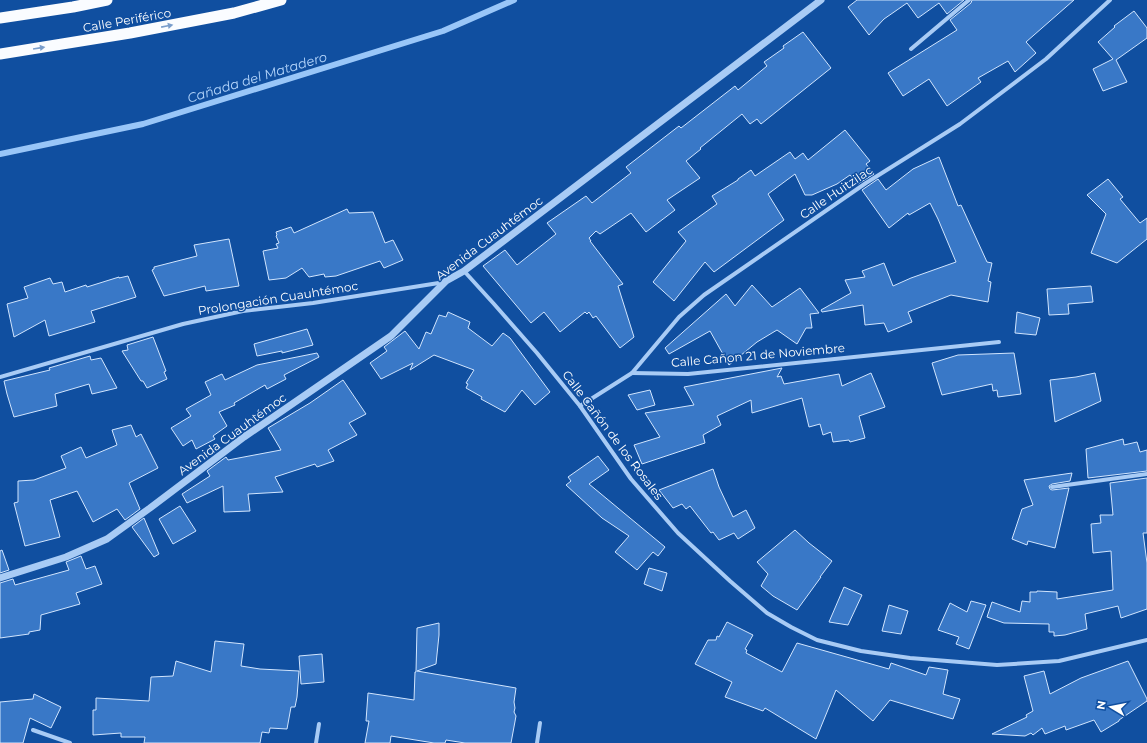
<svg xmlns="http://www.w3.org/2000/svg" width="1147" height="743" font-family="Montserrat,sans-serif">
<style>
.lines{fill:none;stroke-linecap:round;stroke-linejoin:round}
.stream{stroke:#99c6f8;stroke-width:6}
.building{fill:#3978c7;stroke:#d1e5fe}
.minor{stroke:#a8cbf5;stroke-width:4}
.tertiary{stroke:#a8cbf5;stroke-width:7}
.trunk{stroke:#fafcff;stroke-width:11}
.oneway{fill:#799dcb}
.labels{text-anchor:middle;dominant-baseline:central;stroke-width:3;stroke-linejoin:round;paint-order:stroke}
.street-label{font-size:12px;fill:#fff;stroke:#104fa0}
.water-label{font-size:13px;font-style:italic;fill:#b4d5fb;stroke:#104fa0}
</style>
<rect width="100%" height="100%" fill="#104fa0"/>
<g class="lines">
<path class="stream" d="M0,154L143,124L443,31L514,0"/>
</g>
<g class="building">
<path d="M857,0H964L947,14L939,3L918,18L907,3L884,19L869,35L848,7Z"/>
<path d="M972,0H1074L1026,42L1036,53L1015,72L1008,61L978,78L981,82L947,106L929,79L903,96L888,73L957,30L950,20L971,3Z"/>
<path d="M1134,11L1147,28V38L1116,60L1127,82L1103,91L1093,69L1113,59L1098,42L1115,27L1114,26Z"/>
<path d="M803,32L831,68L761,124L757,119L750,124L742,114L700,148L701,149L686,161L700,178L667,200L675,210L646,232L631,213L600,234L596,231L589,238L591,241H590L623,284L618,286L634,337L620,348L596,316L593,318L589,312L587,314L585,312L560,332L544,312L531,323L483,266L505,250L517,265L556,234L547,223L586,196L592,203L631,173L626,167L679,126L681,128L735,86L738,90L767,66L764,62L784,48L783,46Z"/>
<path d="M845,130L870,161L866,164L874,174L858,184L850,175L837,184L812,195H805L795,174L768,194L784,220L714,272L705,262L674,301L653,282L686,241L678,232L717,204L712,196L738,180V179L751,170L755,176L790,152L795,159L803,153L808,160Z"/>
<path d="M939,157L958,206L961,205L987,262L992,263L988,281L991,282L988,302L951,295L908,312L912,322L888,332L884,323L865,325L863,305L822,312L821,310L851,293L845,280L865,277L862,271L884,263L893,286L911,278L956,262L938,219L930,203L909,215L908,213L889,228L862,190L878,179L886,190L913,169Z"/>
<path d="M1108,179L1123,197L1120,199L1140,223L1147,218V239L1117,263L1091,253L1106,214L1087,195Z"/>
<path d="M347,209L349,213L373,212L385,243L393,240L403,260L384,268L380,261L336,276L325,277L324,274L309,277L302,268L286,278L269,280L263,251L278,248L276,244L279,243L276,236L277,235L276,232L291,227L294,233Z"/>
<path d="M229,239L239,286L206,291L205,286L164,296L152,270L154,269V267L197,256L194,245Z"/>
<path d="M128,276L136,297L91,311L95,322L49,336L45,320L14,337L7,304L28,298L24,287L50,278L53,284L62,282L65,292L86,285L87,287L119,277V278Z"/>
<path d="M752,285L772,307L800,288L819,313L810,314L812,328H806L797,344L777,330L757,342L729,365L710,331L669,354L665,348L726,294L735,306Z"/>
<path d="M1091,286L1093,302L1068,304L1069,314L1049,315L1047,289Z"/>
<path d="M448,312L470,322L468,328L492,346L503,333L510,338L550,392L535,405L522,390L505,412L481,399L482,397L466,388L468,384L466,383L474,370L434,355L410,370L413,363L381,379L370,363L387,351L384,347L405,331L419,349L426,332L431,334L439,315L446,317Z"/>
<path d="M1017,312L1040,318L1036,335L1015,333Z"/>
<path d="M307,329L313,345L282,353V351L257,356L254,344Z"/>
<path d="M153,337L166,371L164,372L167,379L147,388L143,381H141L122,351L128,350L127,345Z"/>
<path d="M317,353L319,357L284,375L286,379L267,389L265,385L234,403L235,405L219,412L227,426L213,436L215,439L196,449L192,440L183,446L171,428L191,416L186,409L211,395L205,382L222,374L225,380L257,365Z"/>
<path d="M1014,353L1021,394L998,397L997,390L993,391L992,384L942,395L932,363L958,355Z"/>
<path d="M90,356L91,360L101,358L117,388L92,394L89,384L55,394L57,406L14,417L7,394L4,381L50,370L49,368Z"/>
<path d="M782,368L777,377L781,376L784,384L839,374L842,386L871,373L885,407L859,416L865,438L850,442L849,440L833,442L831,432L823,435L820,424L809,427L802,398L752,413L751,400L717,416L721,425L703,435L705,443L642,464L634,445L660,437L645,413L694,405L684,387Z"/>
<path d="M1095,373L1101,401L1055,422L1050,380L1076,377Z"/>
<path d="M343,380L366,414L349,423L357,435L328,450L334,461L317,467L315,464L275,477L283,492L248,494L250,511L224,512L223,486L187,503L182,494L210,476L207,471L226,457L228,460L281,450L268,428L310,403Z"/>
<path d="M650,390L655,405L637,410L628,395Z"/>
<path d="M131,425L136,437L141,434L158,468L129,483L140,509L125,520L117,509L93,522L77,491L50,500L60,537L25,546L14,503L18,502V481L34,480L66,468L61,456L81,447L86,458L117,445L112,430Z"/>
<path d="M1123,439L1124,445L1137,442L1140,452L1147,450V471L1088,478L1086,449Z"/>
<path d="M598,456L609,470L589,484L665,547L658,556L653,552L637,570L615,552L629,536L602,518L566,485L571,481L568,477Z"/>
<path d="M713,469L719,487L733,517L746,510L755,528L738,539L734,533L719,540L713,532L711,533L690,506L686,509L682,504L673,508L659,490Z"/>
<path d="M1072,473L1070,481L1052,484L1049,486L1050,489L1052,490L1069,488L1055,548L1028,541L1027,545L1012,539L1022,509L1033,505L1024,480Z"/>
<path d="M1147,478V533H1143L1147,563V609L1121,618L1118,606L1085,614L1087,629L1065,635L1054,636V632H1049V624L1004,623L987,617L992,602L1020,612L1022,601L1030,602V592H1037V591L1057,592V599L1113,590L1111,551L1093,553L1091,524L1101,523L1100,515H1113L1110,483Z"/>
<path d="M180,506L196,531L173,544L159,519Z"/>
<path d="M144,518L159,554L154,557L132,527Z"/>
<path d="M795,530L809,543L832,561L820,577H821L797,610L773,596L761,586L768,574L757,562Z"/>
<path d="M2,550L9,570L0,573V551Z"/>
<path d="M81,556L86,569L95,566L102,584L76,593L80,604L41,615L40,630L29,632V634L0,638V583L13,579L15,585L69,570L66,562Z"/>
<path d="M649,568L667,573L662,591L644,584Z"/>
<path d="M844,587L862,595L848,625L829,622Z"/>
<path d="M971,601L986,605L969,649L956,644L959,637L938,630L950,603L967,612Z"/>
<path d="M889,605L908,611L901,634L882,631Z"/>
<path d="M727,622L753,635L745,649L747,650L746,653L782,672L797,643L889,669L891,663L926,675L929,667L948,670L943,694L960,699L953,719L890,700L873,721L836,690L816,739L765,708L763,711L725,697L732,682L695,664L708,640H716L717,636L719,637Z"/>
<path d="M439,623V635L436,664L417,671L516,688L514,702L515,708L514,712L516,716L511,743H465L446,740L445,743H434L391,736L390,743H365L369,721H366L368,693L414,700L415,672H416L417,628Z"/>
<path d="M215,641L244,644L241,666L260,669L299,671L297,697L295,707H291L287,729L270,728L269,733L262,732L260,743H144L145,737H121V733L93,735V710H96V698L149,701L151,677L173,676L176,661L211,672Z"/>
<path d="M322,654L324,682L301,684L299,656Z"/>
<path d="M1128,661L1147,699V701L1119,720V721L1101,732L1094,720L1066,730L1065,726L1045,734L1042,728L1033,735L1031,733L1025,736L992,734L1027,717L1026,715L1033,711L1024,676L1044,671L1050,694L1081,678Z"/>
<path d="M34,694L61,707L51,728L30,718L23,743H0V702L33,699Z"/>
</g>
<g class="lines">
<g class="minor">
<path d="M911,49L969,0"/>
<path d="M464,271L494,304L537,353L580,406L631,479L678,533L730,581L767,613L791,627L817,640L861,651L910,658L997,665L1059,661L1147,640"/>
<path d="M632,373L688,374L999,342"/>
<path d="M0,377L183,324L243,311L313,303L445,282"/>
<path d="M580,406L632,373L679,317L704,295L866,183L960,124L1046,59L1110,0"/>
<path d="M1052,487L1147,474"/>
<path d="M33,730L70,743"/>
<path d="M316,743L319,724"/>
<path d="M537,743L540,723"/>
</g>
<path class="tertiary" d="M0,578L66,557L107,539L150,508L244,437L391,336L446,281L464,271L821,0"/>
<g class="trunk">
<path d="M0,18L73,7L107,0"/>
<path d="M0,54L130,33L234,13L281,0"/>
</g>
</g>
<defs><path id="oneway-solid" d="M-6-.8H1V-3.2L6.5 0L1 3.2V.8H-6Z"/></defs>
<g class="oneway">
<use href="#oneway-solid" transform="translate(167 26) rotate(-11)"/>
<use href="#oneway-solid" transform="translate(39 48) rotate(-9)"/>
</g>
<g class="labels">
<g class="street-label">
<text transform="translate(127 20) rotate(-10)">Calle Periférico</text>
<text transform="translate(836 192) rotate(-34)">Calle Huitzilac</text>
<text transform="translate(489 238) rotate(-37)">Avenida Cuauhtémoc</text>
<text transform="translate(278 298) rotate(-9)">Prolongación Cuauhtémoc</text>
<text transform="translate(758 355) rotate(-5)">Calle Cañon 21 de Noviembre</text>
<text transform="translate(232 434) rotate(-36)">Avenida Cuauhtémoc</text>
<text transform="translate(613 435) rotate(53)">Calle Cañón de los Rosales</text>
</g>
<g class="water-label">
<text transform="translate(257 77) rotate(-17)">Cañada del Matadero</text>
</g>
</g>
<g transform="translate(1111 707) rotate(280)" stroke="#104fa0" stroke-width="3" paint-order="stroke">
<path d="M0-3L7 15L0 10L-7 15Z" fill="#ffffff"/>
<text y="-6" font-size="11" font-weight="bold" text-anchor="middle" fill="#ffffff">N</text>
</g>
</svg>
